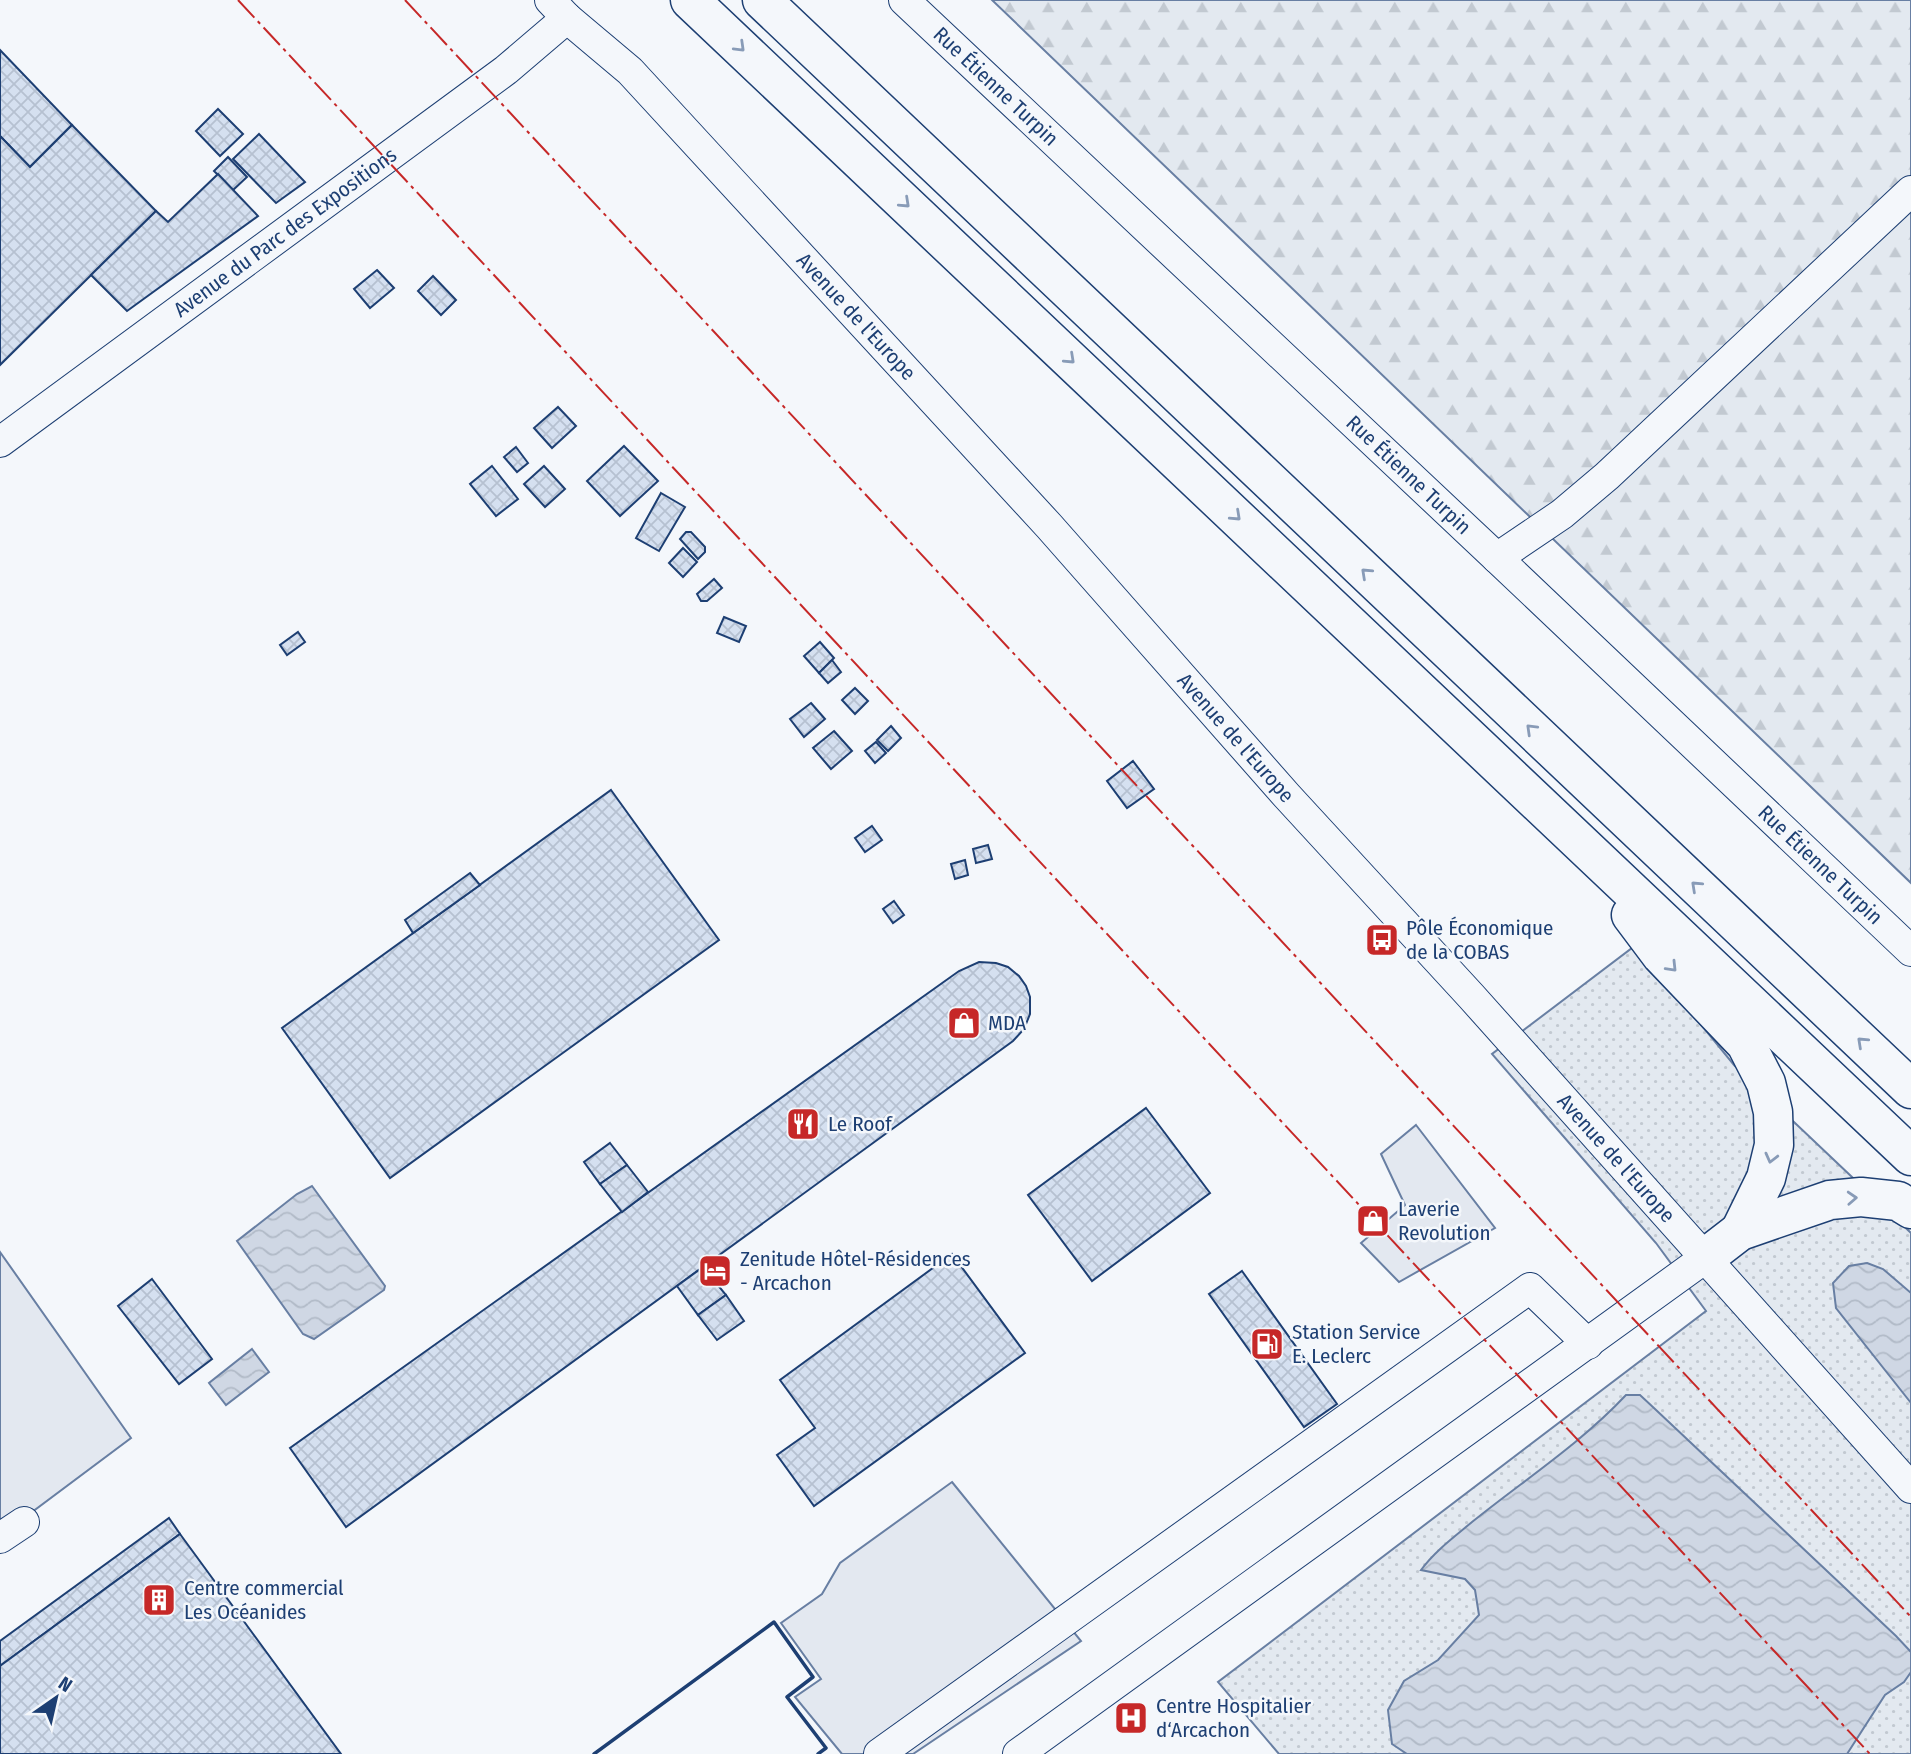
<svg xmlns="http://www.w3.org/2000/svg" width="1911" height="1754" font-family="'Fira Sans Condensed',sans-serif">
<style>
.grass{fill:url(#grass-dots);stroke:#687fa3;stroke-width:2}
.forest{fill:url(#forest-firs);stroke:#687fa3;stroke-width:2}
.parking{fill:#e3e8f0;stroke:#687fa3;stroke-width:2}
.water{fill:url(#water-waves);stroke:#687fa3;stroke-width:2}
.building{fill:url(#building-cross-hatch);stroke:#1d3f73;stroke-width:2}
.lines{fill:none;stroke-linecap:round;stroke-linejoin:round}
.minor-casing{stroke:#1d3f73;stroke-width:32}
.trunk-casing{stroke:#1d3f73;stroke-width:41}
.minor{stroke:#f4f7fb;stroke-width:30}
.trunk{stroke:#f4f7fb;stroke-width:38}
.wall{stroke:#1d3f73;stroke-width:3.5}
.power{stroke:#c62828;stroke-width:2;stroke-dasharray:24 5 3.5 5;stroke-linecap:butt}
.oneway{stroke:#889bb7}
.labels{text-anchor:middle;dominant-baseline:central;stroke-width:5;stroke-linejoin:round;paint-order:stroke}
.street-label{font-size:21px;fill:#1d3f73;stroke:#f4f7fb}
.poi-label{font-size:21px;fill:#1d3f73;stroke:#f4f7fb;text-anchor:start}
</style>
<defs>
<pattern id="grass-dots" width="8" height="8" patternUnits="userSpaceOnUse" patternTransform="scale(1.75)"><rect width="8" height="8" fill="#e3e9f0"/><path d="M2 2h.1M6 6h.1" fill="none" stroke="#c2c9d1" stroke-width="1.8" stroke-linecap="round"/></pattern>
<pattern id="forest-firs" width="22" height="20" patternUnits="userSpaceOnUse" patternTransform="scale(1.75)"><rect width="22" height="20" fill="#e3e9f0"/><path d="M5 1l3.5 6h-7zM16 11l3.5 6h-7z" fill="#c2c9d1"/></pattern>
<pattern id="water-waves" width="16" height="10" patternUnits="userSpaceOnUse" patternTransform="scale(1.75)"><rect width="16" height="10" fill="#cfd7e4"/><path d="M0 5q4-4 8 0t8 0" fill="none" stroke="#b1bac7"/></pattern>
<pattern id="building-cross-hatch" width="8" height="8" patternUnits="userSpaceOnUse" patternTransform="scale(1.75)"><rect width="8" height="8" fill="#d5e0f0"/><path d="M0 0l8 8M0 8l8-8" fill="none" stroke="#b6c1d1"/></pattern>
</defs>
<rect width="100%" height="100%" fill="#f4f7fb"/>
<path class="grass" d="M1636,945L1734,1065L1911,1233V1754H1279L1218,1682L1706,1311L1656,1243L1492,1054Z"/>
<path class="forest" d="M992,0H1911V883Z"/>
<g class="parking">
<path d="M1416,1125L1495,1228L1399,1282L1361,1243L1405,1205L1381,1154Z"/>
<path d="M0,1252L131,1438L0,1536Z"/>
<path d="M952,1482L1081,1641L913,1754H842L795,1697L821,1679L781,1623L822,1594L840,1563Z"/>
</g>
<g class="water">
<path d="M312,1186L385,1286L384,1290L314,1339L303,1334L237,1241L297,1194Z"/>
<path d="M1867,1263L1883,1269L1911,1293V1403L1836,1308L1833,1283L1849,1266Z"/>
<path d="M252,1349L269,1372L226,1405L209,1383Z"/>
<path d="M1626,1395H1640L1655,1409L1896,1636L1911,1652V1672L1904,1682L1885,1695L1847,1754H1407L1392,1744L1388,1710L1404,1681L1438,1660L1479,1615L1475,1590L1465,1579L1421,1570C1435,1551 1454,1537 1472,1522C1524,1480 1580,1444 1626,1395Z"/>
</g>
<g class="building">
<path d="M0,50L72,125L30,167L0,136Z"/>
<path d="M218,109L243,134L220,156L196,131Z"/>
<path d="M72,125L156,211L0,365V136L30,167Z"/>
<path d="M259,134L305,182L276,203L233,159Z"/>
<path d="M228,157L247,177L233,190L214,171Z"/>
<path d="M218,174L258,216L127,311L91,275L156,211L168,222Z"/>
<path d="M377,270L394,288L370,308L354,289Z"/>
<path d="M433,276L456,300L441,315L418,291Z"/>
<path d="M558,407L576,426L552,448L534,428Z"/>
<path d="M624,446L658,481L620,516L587,481Z"/>
<path d="M516,447L528,463L517,472L504,457Z"/>
<path d="M492,466L518,499L496,516L470,484Z"/>
<path d="M544,466L565,489L545,507L524,484Z"/>
<path d="M661,493L685,507L659,551L636,538Z"/>
<path d="M686,532H691L705,547V552L698,559L680,539Z"/>
<path d="M683,548L697,562L683,577L669,563Z"/>
<path d="M714,579L722,588L707,601H701L697,594Z"/>
<path d="M724,617L746,626L739,642L717,633Z"/>
<path d="M298,632L305,642L287,655L280,645Z"/>
<path d="M820,642L834,658L819,673L804,656Z"/>
<path d="M832,660L841,672L828,683L819,673Z"/>
<path d="M855,688L868,701L855,714L842,700Z"/>
<path d="M811,703L825,719L804,737L790,719Z"/>
<path d="M891,726L901,738L888,751L877,740Z"/>
<path d="M834,731L852,751L831,769L813,748Z"/>
<path d="M876,742L886,753L875,763L865,751Z"/>
<path d="M1133,761L1154,789L1127,808L1107,781Z"/>
<path d="M611,790L719,940L390,1178L282,1028Z"/>
<path d="M872,826L882,840L865,852L855,838Z"/>
<path d="M988,845L992,859L976,863L973,849Z"/>
<path d="M965,860L968,875L955,879L951,864Z"/>
<path d="M470,873L480,885L413,933L405,920Z"/>
<path d="M894,901L904,915L893,923L883,909Z"/>
<path d="M979,962L996,963L1008,967L1019,976L1026,986L1030,997V1014L1024,1029L1013,1041L346,1527L290,1448L959,971Z"/>
<path d="M1146,1108L1210,1193L1092,1281L1028,1195Z"/>
<path d="M610,1143L627,1165L600,1184L584,1162Z"/>
<path d="M627,1165L648,1192L622,1212L600,1184Z"/>
<path d="M952,1254L1025,1353L814,1506L777,1455L815,1428L780,1380Z"/>
<path d="M703,1267L726,1295L698,1315L677,1286Z"/>
<path d="M1242,1271L1337,1404L1304,1427L1209,1294Z"/>
<path d="M152,1279L212,1359L179,1384L118,1306Z"/>
<path d="M726,1295L744,1321L717,1340L698,1315Z"/>
<path d="M169,1518L180,1534L0,1666V1641Z"/>
<path d="M180,1534L341,1754H0V1666Z"/>
</g>
<g class="lines">
<defs>
<g id="minor">
<path id="s1" d="M550,0L567,18L630,71L1049,526L1287,796L1471,996L1911,1488"/>
<path id="s2" d="M904,0L1497,558L1911,951"/>
<path id="s3" d="M0,442L506,70L567,18"/>
<path d="M1497,558L1562,514L1607,476L1911,191"/>
<path d="M0,1538L24,1522"/>
<path d="M879,1754L1530,1288L1588,1344"/>
<path d="M1018,1754L1705,1258"/>
</g>
<g id="trunk">
<path d="M690,0L1911,1156"/>
<path d="M762,0L1911,1089"/>
<path d="M1631,915L1661,955L1746,1044L1766,1083L1773,1112L1774,1145L1766,1178L1740,1231"/>
<path d="M1705,1258L1740,1231L1830,1200L1861,1197L1898,1201L1911,1209"/>
</g>
</defs>
<use href="#minor" class="minor-casing"/>
<use href="#trunk" class="trunk-casing"/>
<use href="#minor" class="minor"/>
<use href="#trunk" class="trunk"/>
<path class="wall" d="M594,1754L774,1622L813,1677L787,1697L826,1748L818,1754"/>
<g class="power">
<path d="M238,0L1870,1754"/>
<path d="M405,0L1911,1617"/>
</g>
</g>
<defs><path id="oneway-chevron" d="M-2-3.5L2.5 0L-2 3.5" fill="none" stroke-width="1.6" stroke-linecap="round" stroke-linejoin="round" transform="scale(1.75)"/></defs>
<g class="oneway">
<use href="#oneway-chevron" transform="translate(740 47) rotate(44)"/>
<use href="#oneway-chevron" transform="translate(905 203) rotate(43)"/>
<use href="#oneway-chevron" transform="translate(1070 359) rotate(43)"/>
<use href="#oneway-chevron" transform="translate(1236 516) rotate(43)"/>
<use href="#oneway-chevron" transform="translate(1366 573) rotate(-137)"/>
<use href="#oneway-chevron" transform="translate(1531 729) rotate(-136)"/>
<use href="#oneway-chevron" transform="translate(1696 886) rotate(-137)"/>
<use href="#oneway-chevron" transform="translate(1672 967) rotate(46)"/>
<use href="#oneway-chevron" transform="translate(1862 1042) rotate(-137)"/>
<use href="#oneway-chevron" transform="translate(1771 1158) rotate(104)"/>
<use href="#oneway-chevron" transform="translate(1852 1198) rotate(-3)"/>
</g>
<defs>
<symbol id="bus-square" viewBox="-11 -11 22 22"><rect x="-9" y="-9" width="18" height="18" rx="4" fill="#c62828" stroke="#f4f7fb"/><path d="M-5-6H5V4H4V6H2V4H-2V6H-4V4H-5ZM-3.5-4V0h7V-4ZM-3.5 1.2v1.5H-2V1.2ZM2 1.2v1.5H3.5V1.2Z" fill="#fff"/></symbol>
<symbol id="shop-square" viewBox="-11 -11 22 22"><rect x="-9" y="-9" width="18" height="18" rx="4" fill="#c62828" stroke="#f4f7fb"/><path d="M-5-2.5h2.3a2.7 3.5 0 0 1 5.4 0H5L5.5 6h-11ZM-1.5-2.5h3a1.5 2.3 0 0 0-3 0Z" fill="#fff"/></symbol>
<symbol id="restaurant-square" viewBox="-11 -11 22 22"><rect x="-9" y="-9" width="18" height="18" rx="4" fill="#c62828" stroke="#f4f7fb"/><path d="M-5-6h1v4h1v-4h1v4h1v-4h1v5L-1.5 .5V6h-2V.5L-5-1ZM5-6V6H3V1.5H1.5Q1.5-4 5-6Z" fill="#fff"/></symbol>
<symbol id="hotel-square" viewBox="-11 -11 22 22"><rect x="-9" y="-9" width="18" height="18" rx="4" fill="#c62828" stroke="#f4f7fb"/><path d="M-6-4.5h1.5V1H6V5H4.5V3h-9V5H-6ZM-4 0a1.8 1.8 0 1 1 3.6 0ZM.5 0V-2.5h3Q6-2.5 6 0Z" fill="#fff"/></symbol>
<symbol id="fuel-square" viewBox="-11 -11 22 22"><rect x="-9" y="-9" width="18" height="18" rx="4" fill="#c62828" stroke="#f4f7fb"/><path d="M-5.5-6h7V0h2V4h1.3V-2.5L3-4.5l.8-.8L6-3V5H2.5V1h-1V6h-7ZM-4.2-4.7v3.2H.2V-4.7Z" fill="#fff"/></symbol>
<symbol id="building-square" viewBox="-11 -11 22 22"><rect x="-9" y="-9" width="18" height="18" rx="4" fill="#c62828" stroke="#f4f7fb"/><path d="M-4-6H4V6H1V3H-1V6H-4ZM-2.5-4.3h1.7v1.8h-1.7ZM.8-4.3h1.7v1.8H.8ZM-2.5-1h1.7V.8h-1.7ZM.8-1h1.7V.8H.8Z" fill="#fff"/></symbol>
<symbol id="hospital-square" viewBox="-11 -11 22 22"><rect x="-9" y="-9" width="18" height="18" rx="4" fill="#c62828" stroke="#f4f7fb"/><path d="M-5-5h3v3.5h4V-5h3V5h-3V1.5h-4V5h-3Z" fill="#fff"/></symbol>
</defs>
<g fill-rule="evenodd">
<use href="#bus-square" x="1363" y="921" width="38" height="38"/>
<use href="#shop-square" x="945" y="1004" width="38" height="38"/>
<use href="#restaurant-square" x="784" y="1105" width="38" height="38"/>
<use href="#shop-square" x="1354" y="1202" width="38" height="38"/>
<use href="#hotel-square" x="696" y="1252" width="38" height="38"/>
<use href="#fuel-square" x="1248" y="1325" width="38" height="38"/>
<use href="#building-square" x="140" y="1581" width="38" height="38"/>
<use href="#hospital-square" x="1112" y="1699" width="38" height="38"/>
</g>
<g class="labels">
<g class="street-label">
<text stroke="none"><textPath href="#s2" startOffset="126">Rue Étienne Turpin</textPath></text>
<text stroke="none"><textPath href="#s3" startOffset="354">Avenue du Parc des Expositions</textPath></text>
<text stroke="none"><textPath href="#s1" startOffset="441">Avenue de l'Europe</textPath></text>
<text stroke="none"><textPath href="#s2" startOffset="693">Rue Étienne Turpin</textPath></text>
<text stroke="none"><textPath href="#s1" startOffset="1008">Avenue de l'Europe</textPath></text>
<text stroke="none"><textPath href="#s2" startOffset="1260">Rue Étienne Turpin</textPath></text>
<text stroke="none"><textPath href="#s1" startOffset="1575">Avenue de l'Europe</textPath></text>
</g>
<g class="poi-label">
<text x="1406" y="928">Pôle Économique<tspan x="1406" dy="24">de la COBAS</tspan></text>
<text x="988" y="1023">MDA</text>
<text x="828" y="1124">Le Roof</text>
<text x="1398" y="1209">Laverie<tspan x="1398" dy="24">Revolution</tspan></text>
<text x="740" y="1259">Zenitude Hôtel-Résidences<tspan x="740" dy="24">- Arcachon</tspan></text>
<text x="1292" y="1332">Station Service<tspan x="1292" dy="24">E. Leclerc</tspan></text>
<text x="184" y="1588">Centre commercial<tspan x="184" dy="24">Les Océanides</tspan></text>
<text x="1156" y="1706">Centre Hospitalier<tspan x="1156" dy="24">d‘Arcachon</tspan></text>
</g>
</g>
<g transform="translate(56 1698) rotate(34)" stroke="#f4f7fb" stroke-width="5" paint-order="stroke">
<path d="M0-5L12 26L0 18L-12 26Z" fill="#1d3f73"/>
<text y="-10" font-size="19" font-weight="bold" text-anchor="middle" fill="#1d3f73">N</text>
</g>
</svg>
